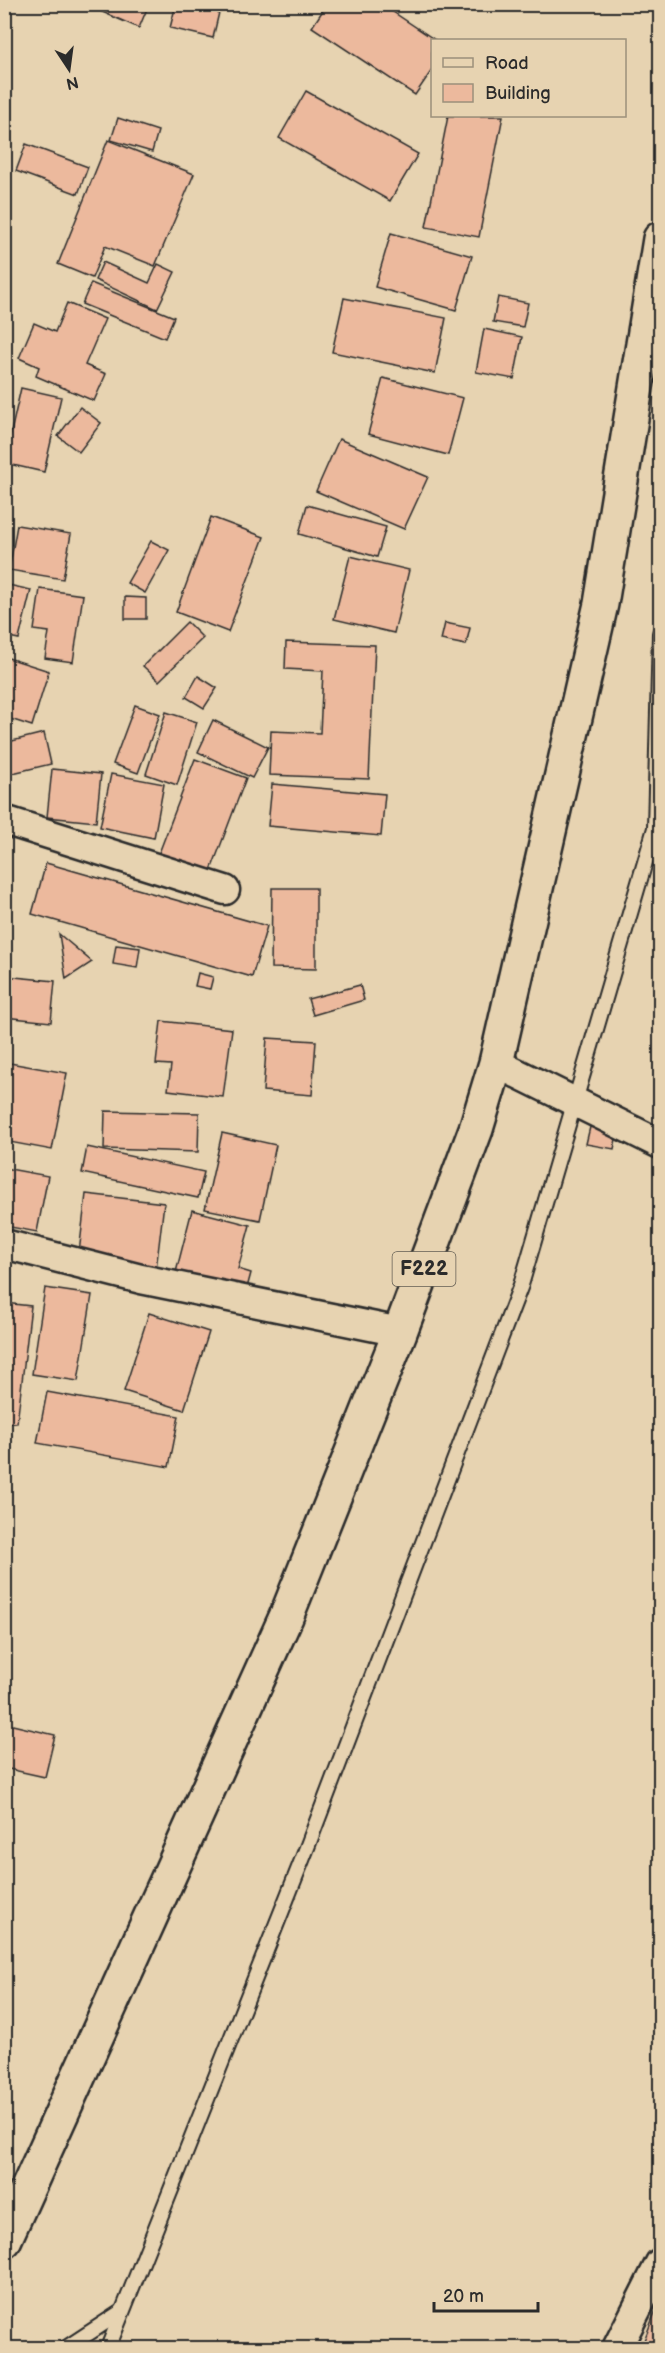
<svg xmlns="http://www.w3.org/2000/svg" width="665" height="2353" font-family="'Balsamiq Sans',sans-serif">
<style>
.building{fill:#ecb99d;stroke:#2b2b2b;stroke-width:1.5}
.lines{fill:none;stroke-linecap:round;stroke-linejoin:round}
.service-casing{stroke:#2b2b2b;stroke-width:18}
.minor-casing{stroke:#2b2b2b;stroke-width:33}
.primary-casing{stroke:#2b2b2b;stroke-width:38}
.service{stroke:#e7d3b1;stroke-width:14}
.minor{stroke:#e7d3b1;stroke-width:28}
.primary{stroke:#e7d3b1;stroke-width:33}
.labels{text-anchor:middle;dominant-baseline:central;stroke-width:4.5;stroke-linejoin:round;paint-order:stroke}
.shield{fill:#e7d3b1;stroke:#635d53;stroke-width:1.5}
.shield-label{font-size:20px;font-weight:bold;fill:#2b2b2b}
</style>
<rect width="100%" height="100%" fill="#e7d3b1"/>
<filter id="ink" filterUnits="userSpaceOnUse"><feTurbulence type="fractalNoise" baseFrequency=".0167" numOctaves="2"/><feDisplacementMap in="SourceGraphic" scale="12" xChannelSelector="R" yChannelSelector="G"/><feConvolveMatrix kernelMatrix="1 2 1 2 8 2 1 2 1" color-interpolation-filters="sRGB"/></filter>
<g filter="url(#ink)">
<g class="building">
<path d="M84,4H149L139,28Z"/>
<path d="M176,4H221L213,38L170,28Z"/>
<path d="M327,4H381L435,40H432V70L415,95L312,27Z"/>
<path d="M306,91L418,154L390,201L279,138Z"/>
<path d="M448,116H503L479,237L426,227Z"/>
<path d="M118,118L158,131L152,152L111,140Z"/>
<path d="M108,140L194,174L155,266L105,246L92,278L58,264Z"/>
<path d="M26,144L88,167L78,194L16,171Z"/>
<path d="M391,233L472,256L456,310L375,287Z"/>
<path d="M103,262L149,283L158,264L175,272L157,309L95,280Z"/>
<path d="M91,283L174,317L165,338L82,304Z"/>
<path d="M498,297L528,303L523,327L493,322Z"/>
<path d="M344,298L446,318L435,373L332,352Z"/>
<path d="M67,303L105,319L85,365L106,374L94,401L36,376L39,367L19,358L34,323L55,332Z"/>
<path d="M484,329L522,337L514,379L476,372Z"/>
<path d="M383,378L463,398L448,455L368,434Z"/>
<path d="M21,388L61,397L44,472L4,463Z"/>
<path d="M80,407L101,423L79,452L58,436Z"/>
<path d="M339,439L428,477L404,529L316,491Z"/>
<path d="M307,505L386,527L377,557L299,534Z"/>
<path d="M211,517L264,537L228,632L176,612Z"/>
<path d="M17,525L71,534L63,579L9,570Z"/>
<path d="M151,541L169,550L145,593L127,583Z"/>
<path d="M350,556L409,570L394,633L334,619Z"/>
<path d="M4,584L31,590L19,639L4,636Z"/>
<path d="M40,589L83,595L73,662L45,658L49,632L34,630Z"/>
<path d="M125,597L146,598V619H125Z"/>
<path d="M187,622L203,638L159,681L143,666Z"/>
<path d="M445,623L470,628L466,645L441,640Z"/>
<path d="M286,642L375,645L369,779L269,775L271,731L320,733L323,671L285,669Z"/>
<path d="M5,657L49,671L32,726L4,717Z"/>
<path d="M198,676L217,688L204,708L186,697Z"/>
<path d="M135,705L160,714L138,773L113,764Z"/>
<path d="M166,712L197,722L177,785L146,774Z"/>
<path d="M213,720L268,747L252,778L198,752Z"/>
<path d="M44,733L51,764L4,775V743Z"/>
<path d="M195,759L246,778L210,873L159,853Z"/>
<path d="M52,769L101,774L96,822L47,817Z"/>
<path d="M111,774L164,784L154,838L100,827Z"/>
<path d="M272,784L385,794L381,836L268,826Z"/>
<path d="M46,863L267,926L252,977L32,914Z"/>
<path d="M272,888H316V969L271,968Z"/>
<path d="M59,934L92,962L66,979Z"/>
<path d="M116,945L140,948L137,968L113,964Z"/>
<path d="M198,973L213,977L210,989L195,986Z"/>
<path d="M4,976L55,981L51,1022L4,1017Z"/>
<path d="M360,985L364,1000L313,1015L308,999Z"/>
<path d="M161,1021L232,1029L223,1097L168,1090L171,1065L156,1064Z"/>
<path d="M267,1038L316,1041L312,1095L263,1091Z"/>
<path d="M4,1062L67,1073L52,1150L4,1141Z"/>
<path d="M594,1110L621,1115L614,1149L586,1144Z"/>
<path d="M105,1111L199,1113L198,1152L104,1149Z"/>
<path d="M222,1133L276,1145L260,1220L205,1209Z"/>
<path d="M87,1147L204,1172L198,1198L82,1173Z"/>
<path d="M4,1168L48,1176L37,1232L5,1226L8,1212H4Z"/>
<path d="M86,1194L164,1203L156,1270L78,1261Z"/>
<path d="M192,1210L250,1225L238,1269L251,1273L244,1299L174,1280Z"/>
<path d="M45,1288L92,1295L78,1381L32,1374Z"/>
<path d="M4,1303L31,1306L17,1423L4,1422Z"/>
<path d="M149,1313L209,1332L184,1410L124,1391Z"/>
<path d="M47,1392L179,1416L169,1467L37,1443Z"/>
<path d="M4,1723L55,1735L45,1777L4,1768Z"/>
<path d="M660,2300V2348H641Z"/>
</g>
<g class="lines">
<defs>
<g id="service">
<path d="M66,2348L121,2312"/>
<path d="M108,2348L308,1845L521,1285L655,828L660,633"/>
</g>
<g id="minor">
<path d="M4,820L225,890"/>
<path d="M496,1063L660,1144"/>
<path d="M4,1244L141,1279L400,1332"/>
<path d="M617,2348L660,2263"/>
</g>
<path id="primary" d="M4,2241L286,1617L400,1332L476,1129L496,1063L601,604L660,239"/>
</defs>
<use href="#service" class="service-casing"/>
<use href="#minor" class="minor-casing"/>
<use href="#primary" class="primary-casing"/>
<use href="#service" class="service"/>
<use href="#minor" class="minor"/>
<use href="#primary" class="primary"/>
</g>
</g>
<g class="labels">
<rect class="shield" x="392.5" y="1252" width="63" height="34" rx="4.5"/>
<g class="shield-label">
<text x="424" y="1269">F222</text>
</g>
</g>
<rect width="665" height="2353" fill="none" stroke="#e7d3b1" stroke-width="24"/>
<rect x="12" y="12" width="641" height="2329" fill="none" stroke="#2b2b2b" stroke-width="2" filter="url(#ink)"/>
<rect x="431" y="39" width="195" height="78" fill="#e7d3b1" stroke="#9c907b" stroke-width="1.5"/>
<rect x="443" y="58" width="30" height="9" fill="#e7d3b1" stroke="#9c907b" stroke-width="1.5"/>
<text x="485" y="69" font-size="18" fill="#2b2b2b">Road</text>
<rect x="443" y="84" width="30" height="18" fill="#ecb99d" stroke="#9c907b" stroke-width="1.5"/>
<text x="485" y="99" font-size="18" fill="#2b2b2b">Building</text>
<g transform="translate(69 69) rotate(167)" stroke="#e7d3b1" stroke-width="4.5" paint-order="stroke">
<path d="M0-4.5L10 22L0 15L-10 22Z" fill="#2b2b2b"/>
<text y="-9" font-size="16" font-weight="bold" text-anchor="middle" fill="#2b2b2b">N</text>
</g>
<path d="M434 2302v9h104v-9" fill="none" stroke="#2b2b2b" stroke-width="3"/>
<text x="443" y="2302" font-size="18" fill="#2b2b2b" stroke="#e7d3b1" stroke-width="4.5" paint-order="stroke">20 m</text>
</svg>
